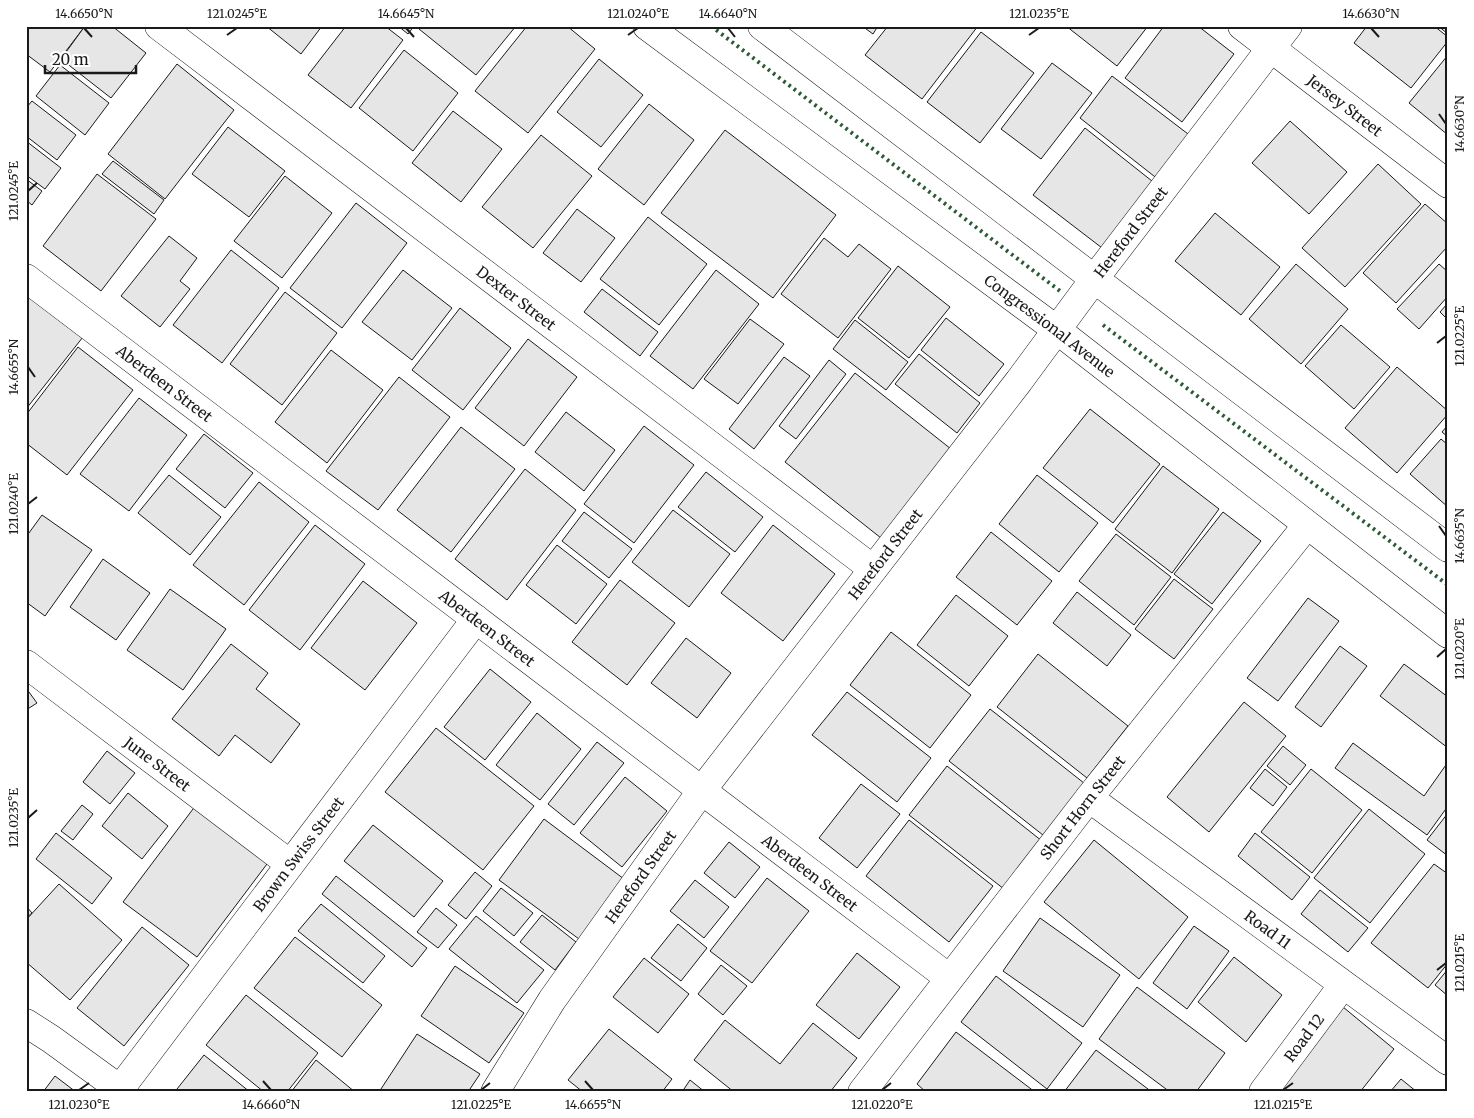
<svg xmlns="http://www.w3.org/2000/svg" width="1474" height="1118" font-family="Merriweather,serif">
<style>
.building{fill:#e6e6e6;stroke:#1a1a1a}
.lines{fill:none;stroke-linecap:round;stroke-linejoin:round}
.minor-casing{stroke:#1a1a1a;stroke-width:29}
.tertiary-casing{stroke:#1a1a1a;stroke-width:29}
.secondary-casing{stroke:#1a1a1a;stroke-width:29}
.minor{stroke:#fff;stroke-width:28}
.tertiary{stroke:#fff;stroke-width:28}
.secondary{stroke:#fff;stroke-width:28}
.hedge{stroke:#2b5a34;stroke-width:4;stroke-dasharray:2.5 4;stroke-linecap:butt}
.ticks{fill:none;stroke:#1a1a1a;stroke-width:2}
.labels{text-anchor:middle;dominant-baseline:central;stroke-width:4;stroke-linejoin:round;paint-order:stroke}
.street-label{font-size:15px;fill:#1a1a1a;stroke:#fff}
.neatline{fill:none;stroke:#1a1a1a;stroke-width:2}
.ticks-label{font-size:12px;text-anchor:middle;fill:#1a1a1a}
</style>
<rect width="100%" height="100%" fill="#fff"/>
<g class="building">
<path d="M26,26H85L50,72L26,54Z"/>
<path d="M85,26H112L146,53L111,98L61,59Z"/>
<path d="M266,26H322L301,54Z"/>
<path d="M346,26H385L403,40L351,108L308,75Z"/>
<path d="M398,26H414L408,34Z"/>
<path d="M421,26H516L476,75L419,29Z"/>
<path d="M527,26H567L595,49L528,133L475,91Z"/>
<path d="M862,26H878L873,34Z"/>
<path d="M888,26H978L922,99L865,55Z"/>
<path d="M1066,26H1148L1117,66Z"/>
<path d="M1164,26H1198L1234,54L1182,122L1125,78Z"/>
<path d="M1367,26H1434L1448,37V41L1411,88L1354,43Z"/>
<path d="M1438,26H1448V34Z"/>
<path d="M981,32L1034,73L980,143L927,102Z"/>
<path d="M404,50L458,93L413,151L359,108Z"/>
<path d="M1448,55V135L1409,103Z"/>
<path d="M599,59L643,95L601,147L557,112Z"/>
<path d="M1052,63L1092,93L1041,159L1001,129Z"/>
<path d="M177,64L234,110L165,199L108,154Z"/>
<path d="M60,65L109,103L85,135L36,96Z"/>
<path d="M1112,76L1192,137L1159,180L1080,118Z"/>
<path d="M32,101L76,135L57,160L26,136V108Z"/>
<path d="M649,104L694,140L644,205L598,169Z"/>
<path d="M453,111L502,149L461,202L412,163Z"/>
<path d="M1290,121L1347,172L1309,214L1252,163Z"/>
<path d="M228,127L285,171L249,217L192,174Z"/>
<path d="M1085,128L1157,185L1106,251L1033,195Z"/>
<path d="M725,130L836,215L773,298L661,213Z"/>
<path d="M541,135L592,176L533,248L482,207Z"/>
<path d="M26,141L61,168L45,189L26,175Z"/>
<path d="M113,161L164,200L154,214L102,174Z"/>
<path d="M1378,164L1421,204L1345,287L1302,248Z"/>
<path d="M97,174L156,219L101,291L43,246Z"/>
<path d="M285,176L332,213L282,278L234,241Z"/>
<path d="M26,179L42,191L32,205L26,200Z"/>
<path d="M356,203L407,243L342,328L290,288Z"/>
<path d="M1425,204L1448,224V246L1396,303L1363,273Z"/>
<path d="M577,209L615,238L581,282L543,253Z"/>
<path d="M1215,213L1280,267L1241,315L1175,261Z"/>
<path d="M648,217L707,264L659,325L600,279Z"/>
<path d="M169,236L197,258L180,281L190,289L160,327L121,296Z"/>
<path d="M824,238L848,257L859,244L891,269L838,338L781,294Z"/>
<path d="M231,250L279,288L222,363L173,325Z"/>
<path d="M1296,264L1348,309L1301,364L1249,319Z"/>
<path d="M1439,264L1448,272V296L1419,329L1397,309Z"/>
<path d="M898,266L950,307L909,358L858,318Z"/>
<path d="M403,270L452,308L412,360L362,322Z"/>
<path d="M716,270L759,304L693,389L650,356Z"/>
<path d="M602,289L658,332L640,356L584,312Z"/>
<path d="M285,292L337,333L282,405L230,364Z"/>
<path d="M26,293L83,337L26,409Z"/>
<path d="M1448,303V320L1440,312Z"/>
<path d="M460,308L511,348L463,410L412,370Z"/>
<path d="M946,318L1004,364L979,396L921,350Z"/>
<path d="M750,319L784,344L738,404L704,379Z"/>
<path d="M855,320L908,362L886,390L833,349Z"/>
<path d="M1341,325L1390,367L1354,409L1305,366Z"/>
<path d="M528,339L577,377L524,446L475,408Z"/>
<path d="M78,347L133,390L67,475L26,443V415Z"/>
<path d="M331,350L383,390L327,463L275,422Z"/>
<path d="M919,354L980,403L957,433L895,384Z"/>
<path d="M784,357L810,376L754,449L729,429Z"/>
<path d="M829,360L846,374L796,439L779,426Z"/>
<path d="M1397,367L1448,411V414L1397,473L1345,428Z"/>
<path d="M855,373L951,449L881,538L785,462Z"/>
<path d="M399,377L450,417L378,510L326,471Z"/>
<path d="M139,398L187,435L129,511L80,474Z"/>
<path d="M1090,409L1160,464L1113,523L1043,468Z"/>
<path d="M566,412L615,450L584,491L535,452Z"/>
<path d="M1448,425V437L1442,432Z"/>
<path d="M644,426L694,465L634,543L584,504Z"/>
<path d="M461,427L515,469L451,552L397,510Z"/>
<path d="M204,434L253,473L225,508L176,469Z"/>
<path d="M1441,439L1448,445V507L1410,474Z"/>
<path d="M1163,466L1219,509L1172,573L1115,529Z"/>
<path d="M525,469L576,510L507,600L455,559Z"/>
<path d="M706,472L763,517L735,552L678,507Z"/>
<path d="M169,475L221,517L190,555L138,513Z"/>
<path d="M1037,475L1098,523L1059,572L999,524Z"/>
<path d="M259,482L309,522L244,605L193,565Z"/>
<path d="M673,510L730,554L689,607L632,562Z"/>
<path d="M584,512L632,549L609,578L562,541Z"/>
<path d="M1223,512L1261,541L1212,604L1174,574Z"/>
<path d="M42,515L92,550L45,616L26,602V537Z"/>
<path d="M315,525L365,564L300,650L249,610Z"/>
<path d="M773,525L835,574L783,641L721,593Z"/>
<path d="M991,532L1052,581L1017,625L956,577Z"/>
<path d="M1116,534L1171,577L1134,625L1079,581Z"/>
<path d="M557,545L607,584L576,624L526,585Z"/>
<path d="M103,559L150,593L116,640L70,607Z"/>
<path d="M1174,579L1213,609L1174,659L1135,629Z"/>
<path d="M620,580L675,623L627,685L572,642Z"/>
<path d="M363,581L417,623L365,690L311,648Z"/>
<path d="M170,589L226,629L183,690L127,650Z"/>
<path d="M1077,592L1131,635L1107,666L1053,623Z"/>
<path d="M956,595L1008,636L969,686L917,645Z"/>
<path d="M1308,598L1339,621L1278,701L1247,678Z"/>
<path d="M891,632L971,695L930,748L850,685Z"/>
<path d="M686,638L731,673L697,718L651,683Z"/>
<path d="M231,644L268,673L256,689L300,724L271,763L235,735L219,756L172,719Z"/>
<path d="M1340,646L1367,666L1321,727L1295,707Z"/>
<path d="M1038,654L1128,726L1087,778L997,707Z"/>
<path d="M1404,664L1448,697V748L1380,696Z"/>
<path d="M490,669L531,702L485,760L444,727Z"/>
<path d="M26,688L37,703L26,710Z"/>
<path d="M847,692L931,758L897,802L812,735Z"/>
<path d="M1244,702L1286,736L1209,832L1167,797Z"/>
<path d="M990,709L1089,787L1048,839L949,761Z"/>
<path d="M537,713L581,749L540,800L496,765Z"/>
<path d="M436,728L534,806L483,870L385,792Z"/>
<path d="M597,742L624,763L574,825L548,804Z"/>
<path d="M1353,743L1424,796L1448,762V806L1427,835L1335,768Z"/>
<path d="M1283,746L1306,765L1290,785L1267,766Z"/>
<path d="M107,751L135,773L110,804L83,782Z"/>
<path d="M947,766L1042,841L1004,889L909,815Z"/>
<path d="M1265,769L1287,787L1273,806L1250,788Z"/>
<path d="M1311,769L1362,810L1312,873L1261,832Z"/>
<path d="M625,777L667,811L622,867L580,833Z"/>
<path d="M861,784L900,814L857,868L819,838Z"/>
<path d="M128,793L168,826L142,859L102,826Z"/>
<path d="M82,805L93,814L73,840L61,831Z"/>
<path d="M196,805L270,860L197,957L123,902Z"/>
<path d="M1369,809L1425,854L1370,923L1314,878Z"/>
<path d="M1448,813V856L1427,840Z"/>
<path d="M544,819L624,879L579,939L499,880Z"/>
<path d="M909,820L993,886L949,942L866,876Z"/>
<path d="M373,825L443,881L414,917L344,861Z"/>
<path d="M56,833L112,878L92,904L36,859Z"/>
<path d="M1255,833L1310,877L1292,900L1238,856Z"/>
<path d="M1094,840L1188,917L1139,979L1044,902Z"/>
<path d="M729,842L760,867L735,898L704,873Z"/>
<path d="M1434,864L1448,874V963L1428,988L1371,943Z"/>
<path d="M475,872L492,886L466,919L448,905Z"/>
<path d="M336,876L427,948L412,967L322,894Z"/>
<path d="M767,878L809,911L752,983L710,951Z"/>
<path d="M695,880L729,907L704,938L670,911Z"/>
<path d="M59,884L122,940L70,1000L26,962V920Z"/>
<path d="M501,888L533,913L514,936L483,911Z"/>
<path d="M1320,890L1368,928L1348,952L1301,914Z"/>
<path d="M321,904L385,956L363,983L298,931Z"/>
<path d="M26,906L32,913L26,918Z"/>
<path d="M436,908L457,925L438,948L417,932Z"/>
<path d="M542,915L576,942L555,970L520,942Z"/>
<path d="M476,916L544,970L517,1003L449,949Z"/>
<path d="M1040,918L1120,975L1083,1027L1003,971Z"/>
<path d="M678,924L707,948L681,981L651,958Z"/>
<path d="M1194,926L1229,951L1187,1009L1153,983Z"/>
<path d="M142,927L189,965L124,1046L77,1008Z"/>
<path d="M295,937L382,1005L342,1057L254,988Z"/>
<path d="M857,953L900,987L859,1039L816,1005Z"/>
<path d="M1234,957L1282,995L1246,1042L1198,1002Z"/>
<path d="M644,958L689,994L658,1033L613,997Z"/>
<path d="M721,965L747,986L723,1015L698,994Z"/>
<path d="M455,966L524,1013L489,1063L421,1016Z"/>
<path d="M1448,969V996L1435,985Z"/>
<path d="M996,976L1082,1043L1047,1089L961,1022Z"/>
<path d="M1137,987L1225,1053L1196,1092H1170L1099,1039Z"/>
<path d="M246,995L318,1053L287,1092H264L206,1045Z"/>
<path d="M1343,1007L1394,1049L1360,1092H1275Z"/>
<path d="M725,1020L780,1064L813,1023L857,1058L830,1092H734L694,1060Z"/>
<path d="M609,1029L672,1079L662,1092H583L568,1080Z"/>
<path d="M956,1032L1035,1092H926L917,1084Z"/>
<path d="M417,1034L480,1074L468,1092H379Z"/>
<path d="M1096,1050L1152,1092H1064Z"/>
<path d="M204,1055L250,1092H180L177,1089Z"/>
<path d="M316,1060L355,1092H291Z"/>
<path d="M55,1076L76,1092H43Z"/>
<path d="M1401,1079L1417,1092H1390Z"/>
<path d="M690,1080L705,1092H682Z"/>
</g>
<g class="lines">
<defs>
<g id="minor">
<path id="s1" d="M159,26L873,569"/>
<path id="s2" d="M1242,26L1448,184"/>
<path id="s3" d="M26,278L949,978"/>
<path id="s4" d="M26,664L290,864"/>
<path id="s5" d="M1089,798L1448,1061"/>
<path d="M26,1023L51,1039L124,1092"/>
<path id="s6" d="M120,1089L476,619"/>
<path id="s7" d="M495,1092L552,1000L702,790L1019,381L1095,278L1288,26"/>
<path id="s8" d="M1263,1092L1343,985"/>
</g>
<g id="tertiary">
<path id="s9" d="M862,1092L1089,798L1307,525"/>
</g>
<g id="secondary">
<path id="s10" d="M647,26L1057,330L1448,634"/>
<path d="M762,26L1448,548"/>
</g>
</defs>
<use href="#minor" class="minor-casing"/>
<use href="#tertiary" class="tertiary-casing"/>
<use href="#secondary" class="secondary-casing"/>
<use href="#minor" class="minor"/>
<use href="#tertiary" class="tertiary"/>
<use href="#secondary" class="secondary"/>
<g class="hedge">
<path d="M711,26L1060,291"/>
<path d="M1103,325L1448,585"/>
</g>
</g>
<path class="ticks" d="M84,28L92,37M406,28L414,37M728,28L735,37M1371,28L1379,37M227,35L237,28M628,35L638,28M1029,35L1039,28M1439,114L1446,124M28,191L37,183M1437,343L1446,336M28,367L35,377M28,504L37,497M1439,526L1446,536M1437,657L1446,649M28,818L37,810M1437,970L1446,963M263,1081L271,1090M585,1081L593,1090M79,1090L89,1083M481,1090L490,1083M882,1090L891,1083M1283,1090L1293,1083"/>
<g class="labels">
<g class="street-label">
<text stroke="none"><textPath href="#s2" startOffset="130">Jersey Street</textPath></text>
<text stroke="none"><textPath href="#s7" startOffset="1070">Hereford Street</textPath></text>
<text stroke="none"><textPath href="#s1" startOffset="449">Dexter Street</textPath></text>
<text stroke="none"><textPath href="#s10" startOffset="502">Congressional Avenue</textPath></text>
<text stroke="none"><textPath href="#s3" startOffset="174">Aberdeen Street</textPath></text>
<text stroke="none"><textPath href="#s7" startOffset="665">Hereford Street</textPath></text>
<text stroke="none"><textPath href="#s3" startOffset="579">Aberdeen Street</textPath></text>
<text stroke="none"><textPath href="#s4" startOffset="165">June Street</textPath></text>
<text stroke="none"><textPath href="#s9" startOffset="360">Short Horn Street</textPath></text>
<text stroke="none"><textPath href="#s6" startOffset="295">Brown Swiss Street</textPath></text>
<text stroke="none"><textPath href="#s3" startOffset="984">Aberdeen Street</textPath></text>
<text stroke="none"><textPath href="#s7" startOffset="260">Hereford Street</textPath></text>
<text stroke="none"><textPath href="#s5" startOffset="222">Road 11</textPath></text>
<text stroke="none"><textPath href="#s8" startOffset="68">Road 12</textPath></text>
</g>
</g>
<rect width="1474" height="1118" fill="none" stroke="#ffffff" stroke-width="55"/>
<path d="M45 65v8h91v-8" fill="none" stroke="#1a1a1a" stroke-width="2.5"/>
<text x="52" y="65" font-size="15" fill="#1a1a1a" stroke="#ffffff" stroke-width="4" paint-order="stroke">20 m</text>
<rect x="28" y="28" width="1418" height="1062" class="neatline"/>
<g class="ticks-label">
<text x="84" y="18">14.6650°N</text>
<text x="237" y="18">121.0245°E</text>
<text x="406" y="18">14.6645°N</text>
<text x="638" y="18">121.0240°E</text>
<text x="728" y="18">14.6640°N</text>
<text x="1039" y="18">121.0235°E</text>
<text x="1371" y="18">14.6630°N</text>
<text transform="translate(1460 124) rotate(-90)" y="4">14.6630°N</text>
<text transform="translate(14 191) rotate(-90)" y="4">121.0245°E</text>
<text transform="translate(1460 336) rotate(-90)" y="4">121.0225°E</text>
<text transform="translate(14 367) rotate(-90)" y="4">14.6655°N</text>
<text transform="translate(14 504) rotate(-90)" y="4">121.0240°E</text>
<text transform="translate(1460 536) rotate(-90)" y="4">14.6635°N</text>
<text transform="translate(1460 649) rotate(-90)" y="4">121.0220°E</text>
<text transform="translate(14 818) rotate(-90)" y="4">121.0235°E</text>
<text transform="translate(1460 963) rotate(-90)" y="4">121.0215°E</text>
<text x="79" y="1109">121.0230°E</text>
<text x="271" y="1109">14.6660°N</text>
<text x="481" y="1109">121.0225°E</text>
<text x="593" y="1109">14.6655°N</text>
<text x="882" y="1109">121.0220°E</text>
<text x="1283" y="1109">121.0215°E</text>
</g>
</svg>
